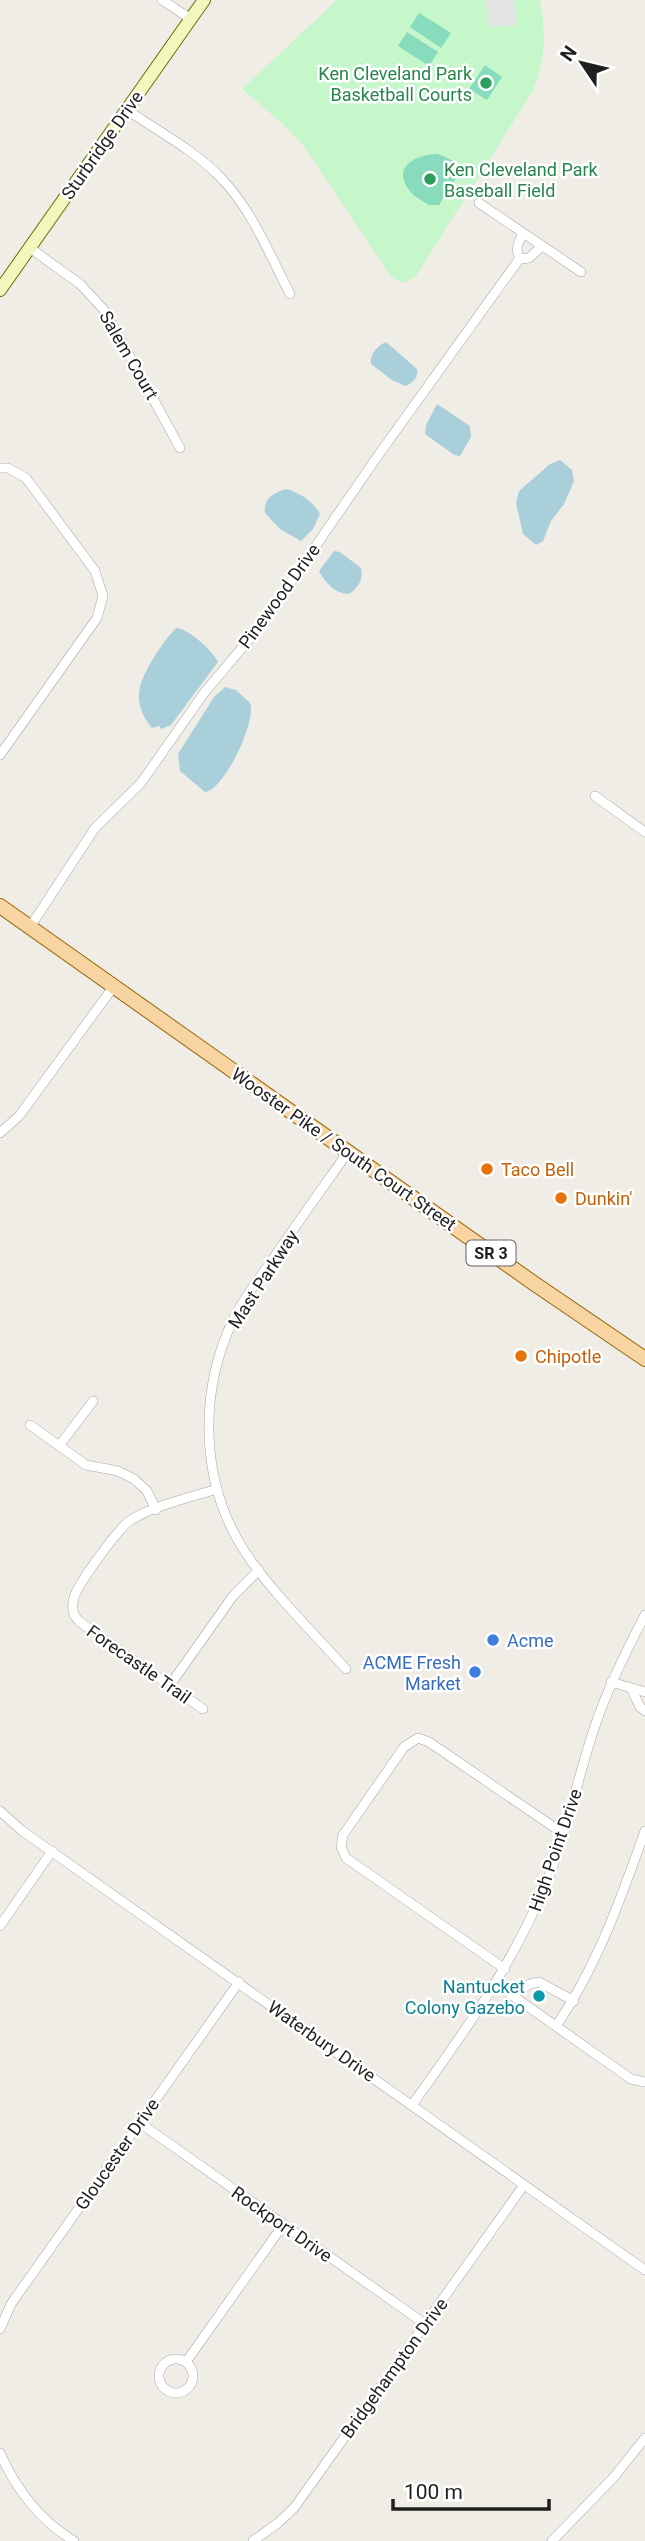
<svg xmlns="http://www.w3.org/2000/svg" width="645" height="2541" font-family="Roboto,sans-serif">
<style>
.park{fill:#c5f7ca}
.pitch{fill:#88dbbc}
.parking{fill:#e3e3e3}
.water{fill:#a9cfdb}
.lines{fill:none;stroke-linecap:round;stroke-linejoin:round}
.street-casing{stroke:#a6a6a6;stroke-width:10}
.secondary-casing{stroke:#66730a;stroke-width:14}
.primary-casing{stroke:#946707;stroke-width:16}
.street{stroke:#fff;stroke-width:9}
.secondary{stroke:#f3f7bd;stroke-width:12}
.primary{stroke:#f8d4a3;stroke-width:14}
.leisure-dot{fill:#2e9e5b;stroke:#fff;stroke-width:2.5}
.food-dot{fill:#e8710a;stroke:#fff;stroke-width:2.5}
.shop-dot{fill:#3f7fe0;stroke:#fff;stroke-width:2.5}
.culture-dot{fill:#0f9aa8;stroke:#fff;stroke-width:2.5}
.labels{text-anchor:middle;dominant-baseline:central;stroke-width:5;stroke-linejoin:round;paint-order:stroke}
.shield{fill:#fff;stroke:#626262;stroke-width:2}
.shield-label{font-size:16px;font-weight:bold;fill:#1f1f1f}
.leisure-label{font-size:18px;fill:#27864d;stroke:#fff;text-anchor:end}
.street-label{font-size:18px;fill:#1f1f1f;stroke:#fff}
.food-label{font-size:18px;fill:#c56008;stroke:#fff;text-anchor:start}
.shop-label{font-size:18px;fill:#366cbe;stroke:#fff;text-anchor:start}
.culture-label{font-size:18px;fill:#0d838f;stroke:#fff;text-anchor:end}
</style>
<rect width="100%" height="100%" fill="#f0ede6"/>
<path class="park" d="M337,0H540C546,32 546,62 532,92L416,276L403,283L391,277L303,145L285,126L242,89Z"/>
<g class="pitch">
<path d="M419,13L451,33L441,48L410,27Z"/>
<path d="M407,32L438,52L429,66L398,46Z"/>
<path d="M485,65L502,77L487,100L469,89Z"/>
<path d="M438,154L454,161L458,175L439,205H429C421,200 411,195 407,187C393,164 420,154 438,154Z"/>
</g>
<path class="parking" d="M486,0H514L517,25L489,27Z"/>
<g class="water">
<path d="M386,342L417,369C419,376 413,384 405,386L392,380L371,364C369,355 378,345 386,342Z"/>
<path d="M437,404L470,426L471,437L460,456L454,455L425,434L426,425Z"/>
<path d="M560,460L572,470L574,481L564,504L551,521L543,541L536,545L523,534L516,503L519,491L550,464Z"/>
<path d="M286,489C299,492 314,502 320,514L313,529L301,541L280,529L265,513C263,499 274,492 286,489Z"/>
<path d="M334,551L340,552L361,568C364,579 358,588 349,594C335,594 325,582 319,571Z"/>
<path d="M176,628C188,628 214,652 218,662L171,725L161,729L159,726L152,728C130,701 139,681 156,654C162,645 168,636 176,628Z"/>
<path d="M225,687L236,690L250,703C257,721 224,790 205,792L180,771L178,754L214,697Z"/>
</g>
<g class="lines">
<defs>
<g id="street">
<path d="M162,0L191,19"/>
<path d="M127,110C158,131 194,150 220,177C251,208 270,255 290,294"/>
<path d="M479,203L581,272"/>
<path d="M523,234C518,242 514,251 521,259L529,258L542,246"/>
<path d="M30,248L80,284L105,311L180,448"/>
<path d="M0,468H8L26,478L95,571L103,596L97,618L0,755"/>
<path d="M595,796L645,832"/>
<path d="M30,927L95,828L141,783L204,693L262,624L377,457L520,258"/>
<path d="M0,1133L19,1116L114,986"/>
<path d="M30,1425L86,1465L118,1471L134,1479L147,1491L156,1510"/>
<path d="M59,1446L93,1401"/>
<path d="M346,1669C312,1631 273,1594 245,1552C200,1483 198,1392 234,1318C245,1296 261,1276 275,1256C299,1221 324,1186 348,1152"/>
<path d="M611,1682L645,1692"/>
<path d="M170,1685L233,1596L259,1570"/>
<path d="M631,1688L640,1707L645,1711"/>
<path d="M203,1709L80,1622C73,1616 71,1608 74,1598C77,1585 119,1527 131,1520C152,1506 192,1497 217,1489"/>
<path d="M0,1811L21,1830L645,2270"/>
<path d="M0,1926L52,1851"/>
<path d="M505,1969L346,1858L341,1847L343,1835L404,1747L418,1738L429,1742L564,1834"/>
<path d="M496,1984L631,2079L645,2082"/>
<path d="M511,1995L530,1984L539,1982L574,2001"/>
<path d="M556,2026C597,1967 621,1898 645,1831"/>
<path d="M412,2105C463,2034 513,1965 546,1883C568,1832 577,1778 595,1726C608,1687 626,1651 645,1615"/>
<path d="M140,2123L425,2324"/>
<path d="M0,2329L11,2304L239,1982"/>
<circle cx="176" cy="2376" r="17"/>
<path d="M186,2362L283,2225"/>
<path d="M0,2453C16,2489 39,2520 74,2541"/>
<path d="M253,2541L278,2523L294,2508L524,2185"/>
<path d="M552,2541L614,2477L645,2438"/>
</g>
<path id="secondary" d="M0,290L204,0"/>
<path id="primary" d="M0,906L532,1282L645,1359"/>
</defs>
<use href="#street" class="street-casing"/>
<use href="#secondary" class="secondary-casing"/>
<use href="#primary" class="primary-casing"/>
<use href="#street" class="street"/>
<use href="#secondary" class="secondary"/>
<use href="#primary" class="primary"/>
</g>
<g class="leisure-dot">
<circle cx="486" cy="83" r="7"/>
<circle cx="430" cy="179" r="7"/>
</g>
<g class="food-dot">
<circle cx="487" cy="1169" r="7"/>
<circle cx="561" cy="1198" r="7"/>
<circle cx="521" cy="1356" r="7"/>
</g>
<g class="shop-dot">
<circle cx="493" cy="1640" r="7"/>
<circle cx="475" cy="1672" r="7"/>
</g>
<circle class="culture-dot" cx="539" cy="1996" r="7"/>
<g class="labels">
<rect class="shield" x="466.5" y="1240.5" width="49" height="25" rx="5"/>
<g class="shield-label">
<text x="491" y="1253">SR 3</text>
</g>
<g class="leisure-label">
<text x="472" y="73">Ken Cleveland Park<tspan x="472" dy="21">Basketball Courts</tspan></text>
<text x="444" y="169" text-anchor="start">Ken Cleveland Park<tspan x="444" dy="21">Baseball Field</tspan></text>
</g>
<g class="street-label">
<text transform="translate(102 145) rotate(-55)">Sturbridge Drive</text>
<text transform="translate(129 355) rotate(60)">Salem Court</text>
<text transform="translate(279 596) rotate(-54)">Pinewood Drive</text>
<text transform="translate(344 1149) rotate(35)">Wooster Pike / South Court Street</text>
<text transform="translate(263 1279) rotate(-57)">Mast Parkway</text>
<text transform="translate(139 1664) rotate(35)">Forecastle Trail</text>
<text transform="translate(555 1850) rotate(-71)">High Point Drive</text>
<text transform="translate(322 2041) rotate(35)">Waterbury Drive</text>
<text transform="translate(117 2154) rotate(-55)">Gloucester Drive</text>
<text transform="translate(282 2224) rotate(35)">Rockport Drive</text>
<text transform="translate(394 2368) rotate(-54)">Bridgehampton Drive</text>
</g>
<g class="food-label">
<text x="501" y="1169">Taco Bell</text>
<text x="575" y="1198">Dunkin'</text>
<text x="535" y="1356">Chipotle</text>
</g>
<g class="shop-label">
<text x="507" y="1640">Acme</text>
<text x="461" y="1662" text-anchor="end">ACME Fresh<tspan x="461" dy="21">Market</tspan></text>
</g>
<g class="culture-label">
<text x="525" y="1986">Nantucket<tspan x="525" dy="21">Colony Gazebo</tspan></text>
</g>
</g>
<g transform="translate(582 63) rotate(305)" stroke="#ffffff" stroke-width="5" paint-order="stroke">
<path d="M0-5L12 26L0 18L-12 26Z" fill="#1f1f1f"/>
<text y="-10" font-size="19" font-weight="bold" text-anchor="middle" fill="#1f1f1f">N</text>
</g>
<path d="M393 2499v10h156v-10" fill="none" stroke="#1f1f1f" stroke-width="3.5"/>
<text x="404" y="2499" font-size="21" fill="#1f1f1f" stroke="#ffffff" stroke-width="5" paint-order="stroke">100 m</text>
</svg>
